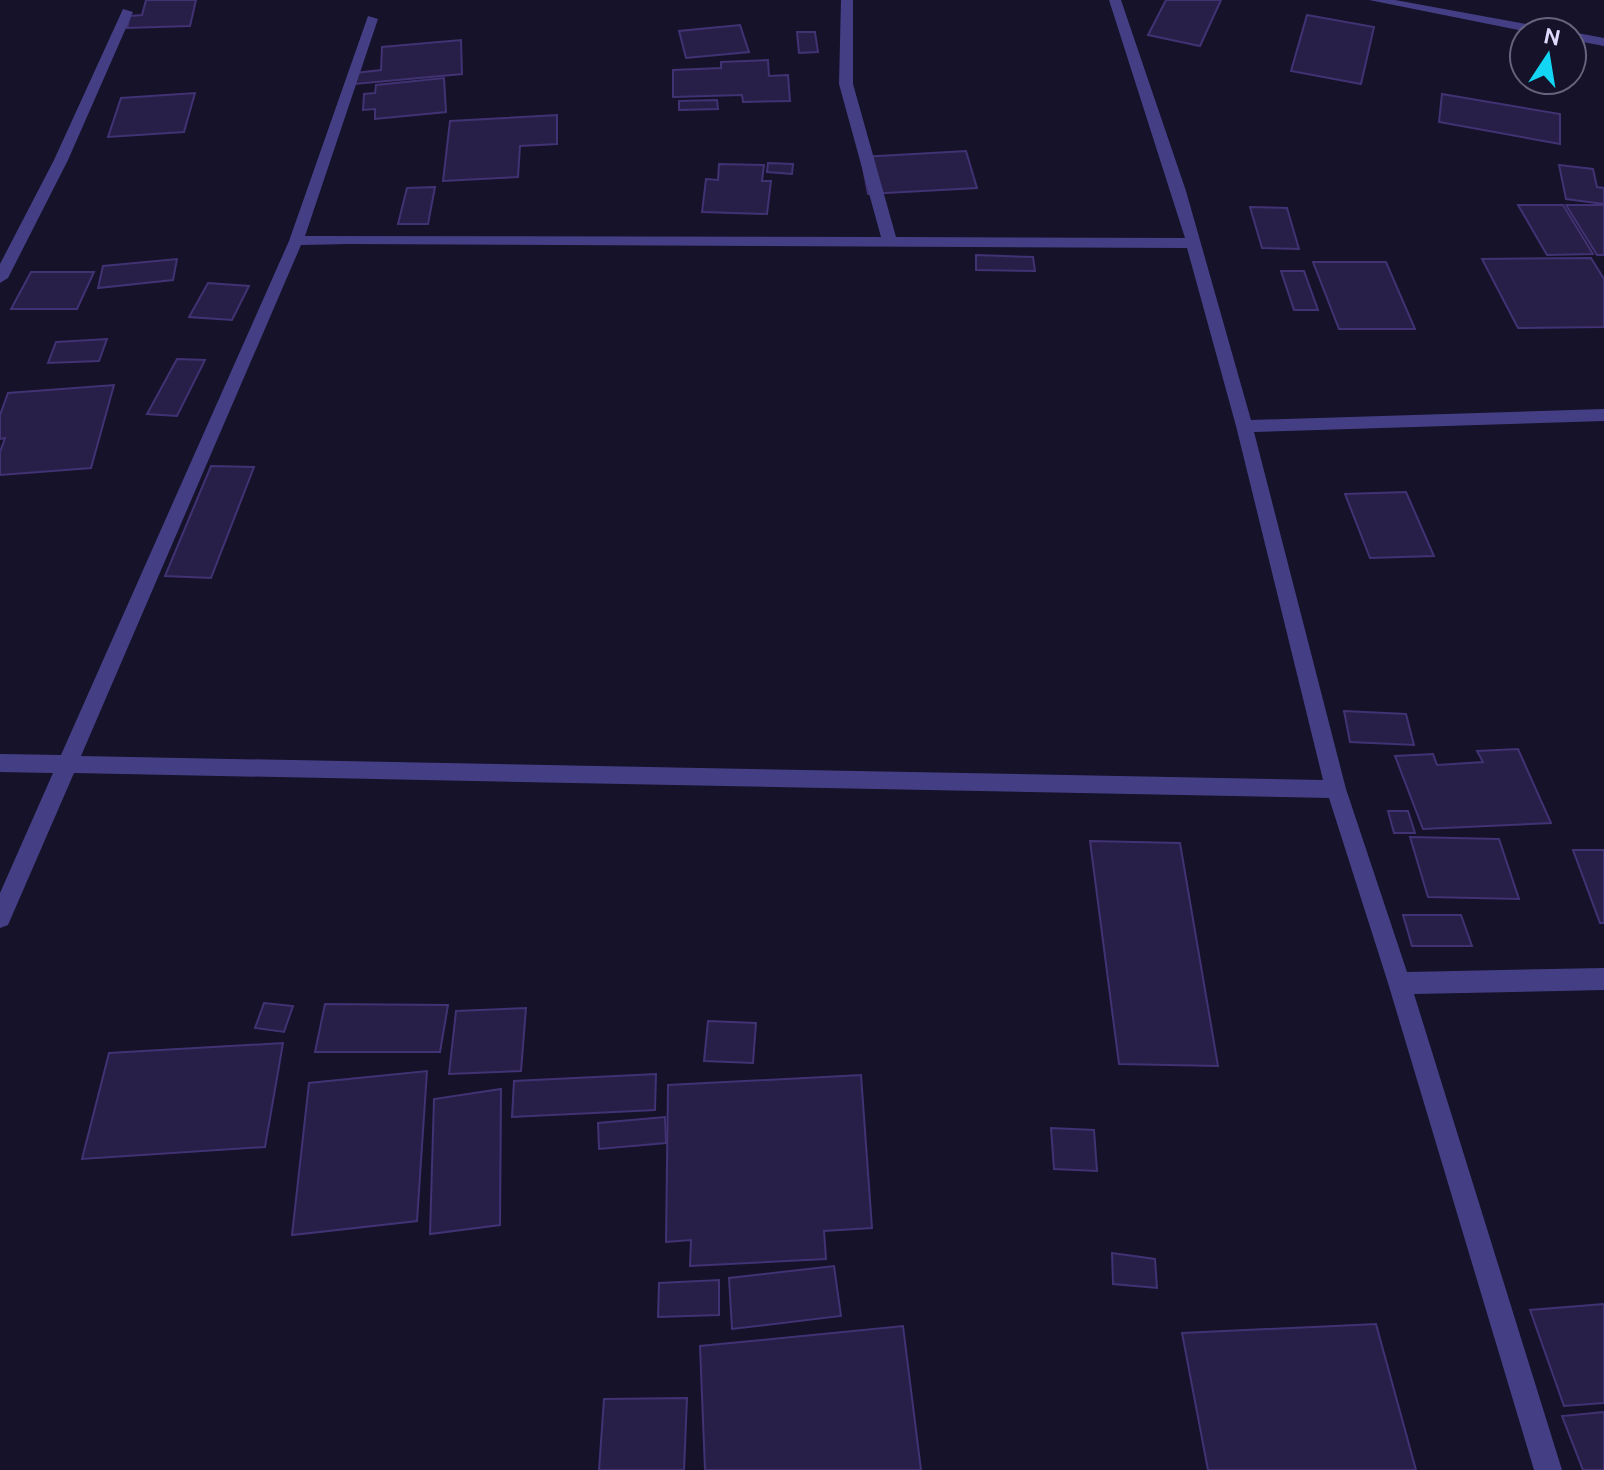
<svg xmlns="http://www.w3.org/2000/svg" width="1604" height="1470" font-family="Ubuntu,sans-serif">
<style>
.building{fill:#281f49;stroke:#413273;stroke-width:2}
.lines{fill:none;stroke-linecap:round;stroke-linejoin:round}
.street{fill:#443f85;fill-rule:evenodd}
</style>
<rect width="100%" height="100%" fill="#161229"/>
<g class="building">
<path d="M146,0H196L190,26L127,28L130,16L142,15Z"/>
<path d="M1166,0H1221L1200,46L1148,35Z"/>
<path d="M1307,15L1374,27L1361,84L1291,71Z"/>
<path d="M740,25L749,52L686,58L679,31Z"/>
<path d="M797,32H815L818,52L799,53Z"/>
<path d="M461,40L462,74L355,84V73L381,70L382,47Z"/>
<path d="M768,60L769,76L788,75L790,101L743,102L742,95L673,97V70L721,68V62Z"/>
<path d="M444,78L446,112L375,119V109L363,110L364,94L375,93L376,85Z"/>
<path d="M195,93L184,132L108,137L121,98Z"/>
<path d="M1442,94L1560,114V144L1439,122Z"/>
<path d="M717,100L718,109L679,110V101Z"/>
<path d="M557,115V144L520,146L518,177L443,181L450,121Z"/>
<path d="M966,151L977,188L868,194L861,157Z"/>
<path d="M768,163L793,164L792,174L767,172Z"/>
<path d="M719,164L764,165L762,181H771L767,214L702,212L706,179L718,180Z"/>
<path d="M1559,165L1593,169L1597,187L1604,188V204L1566,199Z"/>
<path d="M435,187L428,224H398L407,188Z"/>
<path d="M1518,205H1563L1593,254L1547,255Z"/>
<path d="M1566,205H1604V255H1597Z"/>
<path d="M1250,207L1287,208L1299,249L1262,248Z"/>
<path d="M976,255L1033,257L1035,271L976,270Z"/>
<path d="M1591,258L1604,279V327L1518,328L1482,259Z"/>
<path d="M177,259L173,280L98,288L103,266Z"/>
<path d="M1313,262H1386L1415,329H1339Z"/>
<path d="M1281,271H1304L1318,310H1294Z"/>
<path d="M31,272H94L77,309H11Z"/>
<path d="M208,283L249,286L232,320L189,317Z"/>
<path d="M107,339L99,361L48,363L56,342Z"/>
<path d="M177,359L205,360L177,416L147,414Z"/>
<path d="M114,385L91,468L0,475V452L5,438L0,439V415L8,393Z"/>
<path d="M211,466L254,467L211,578L165,576Z"/>
<path d="M1406,492L1434,556L1370,558L1345,494Z"/>
<path d="M1344,711L1406,714L1414,745L1350,742Z"/>
<path d="M1518,749L1551,823L1423,829L1395,756L1433,754L1437,765L1483,762L1477,751Z"/>
<path d="M1388,811H1408L1415,833H1394Z"/>
<path d="M1410,837L1499,839L1519,899L1428,897Z"/>
<path d="M1090,841L1180,843L1218,1066L1119,1064Z"/>
<path d="M1573,850H1604V923H1600Z"/>
<path d="M1403,915H1461L1472,946H1412Z"/>
<path d="M264,1003L293,1006L284,1032L255,1028Z"/>
<path d="M325,1004L448,1005L440,1052H315Z"/>
<path d="M526,1008L521,1071L449,1074L456,1011Z"/>
<path d="M708,1021L756,1023L753,1063L704,1061Z"/>
<path d="M283,1043L265,1147L82,1159L109,1053Z"/>
<path d="M427,1071L417,1221L292,1235L309,1083Z"/>
<path d="M656,1074L655,1110L512,1117L514,1081Z"/>
<path d="M861,1075L872,1228L824,1231L826,1259L690,1266L691,1240L666,1242L668,1085Z"/>
<path d="M501,1089L500,1225L430,1234L434,1099Z"/>
<path d="M665,1117L666,1143L599,1149L598,1123Z"/>
<path d="M1051,1128L1094,1130L1097,1171L1054,1169Z"/>
<path d="M1112,1253L1155,1259L1157,1288L1113,1284Z"/>
<path d="M834,1266L841,1316L732,1329L729,1278Z"/>
<path d="M719,1280V1315L658,1317L659,1283Z"/>
<path d="M1604,1304V1403L1564,1406L1530,1310Z"/>
<path d="M1376,1324L1416,1470H1208L1182,1333Z"/>
<path d="M903,1326L921,1470H705L700,1346Z"/>
<path d="M687,1398L684,1470H599L604,1399Z"/>
<path d="M1604,1412V1470H1583L1562,1416Z"/>
</g>
<g class="lines">
<g class="street">
<path d="M841,0H853V84L896,237L1185,238L1109,0H1121L1186,191L1251,420L1604,409V421L1254,432L1346,789L1407,972L1604,968V990L1414,994L1562,1470H1534L1388,983L1329,798L74,773L8,925L0,928V893L53,773L0,772V754L61,755L289,241L368,16L378,19L305,236L881,237L839,84ZM349,244L1187,248L1236,426L1323,780L81,756L301,245Z"/>
<path d="M1369,0H1395L1548,28L1554,32H1528Z"/>
<path d="M123,9L133,12L68,160L8,278L0,283V264L54,160Z"/>
<path d="M1572,32L1604,38V46L1572,40Z"/>
</g>
</g>
<g transform="translate(1548 56) rotate(12)"><circle r="38" fill="#161229" stroke="#67627e" stroke-width="2"/>
<path d="M0-6L14 30L0 20L-14 30Z" fill="#12d6f3"/>
<text y="-12" font-size="22" font-weight="bold" text-anchor="middle" fill="#e0dbfd">N</text>
</g>
</svg>
